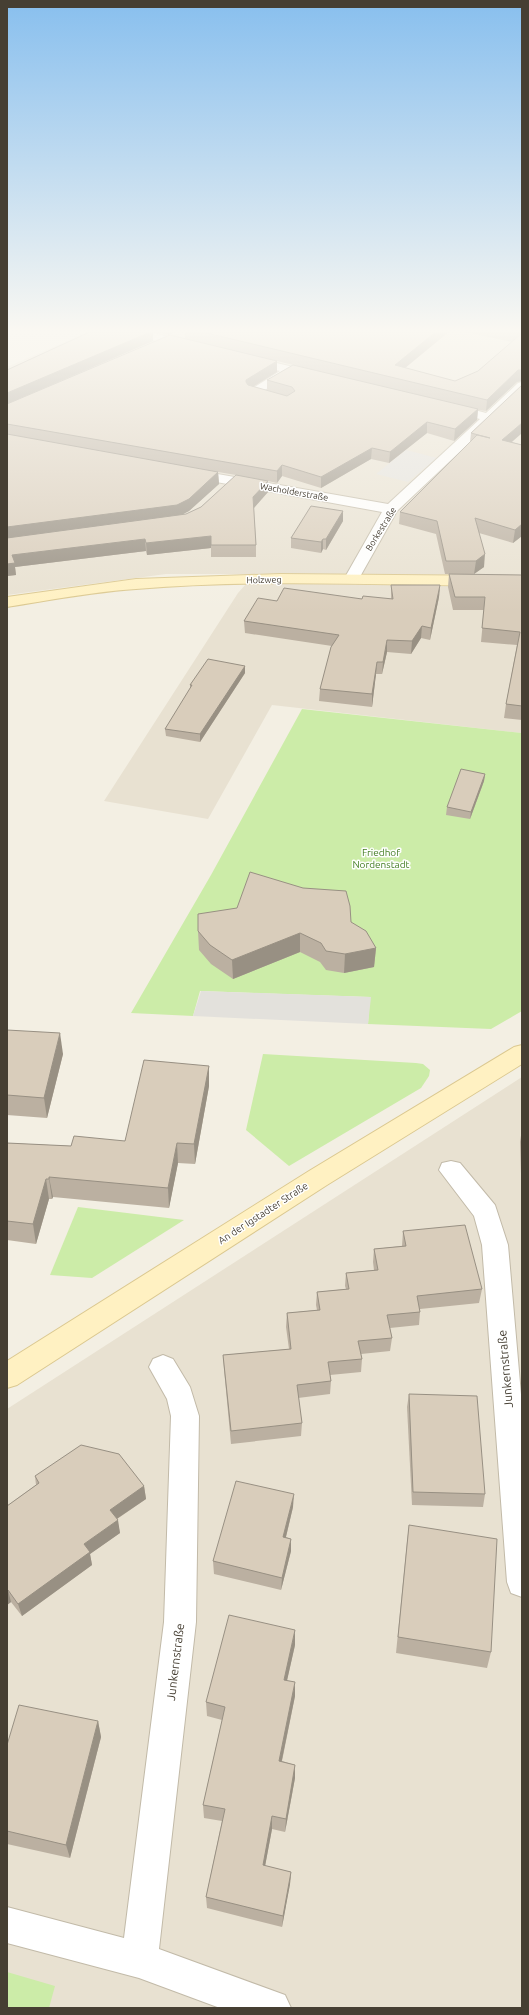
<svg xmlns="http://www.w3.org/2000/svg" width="529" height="2015" font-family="Ubuntu,sans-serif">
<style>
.residential{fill:#e8e1d1}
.green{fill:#cceca8}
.parking{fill:#e3e1dc}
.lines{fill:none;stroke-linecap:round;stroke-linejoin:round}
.street-casing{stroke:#c2baa8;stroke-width:2}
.secondary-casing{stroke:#dbc890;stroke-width:2}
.street{fill:#fff;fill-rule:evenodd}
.secondary{fill:#fff1c2;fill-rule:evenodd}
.wall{fill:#bbb0a1;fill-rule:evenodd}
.shaded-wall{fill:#989083}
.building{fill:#d9cdbb;stroke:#989083}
.labels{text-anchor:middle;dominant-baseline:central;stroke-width:3;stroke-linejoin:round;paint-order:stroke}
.far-street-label{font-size:9px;fill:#463f33;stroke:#fff}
.park-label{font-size:10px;fill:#427c21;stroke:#fff}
.street-label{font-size:10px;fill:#463f33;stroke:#fff}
.near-street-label{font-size:12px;fill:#463f33;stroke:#fff}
</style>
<rect width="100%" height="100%" fill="#f3efe3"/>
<g class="residential">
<path d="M92,330H522V733L272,705L208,819L104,801L238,593L255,574H166L7,595V367Z"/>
<path d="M522,1077V2008H7V1409Z"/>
</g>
<g class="green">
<path d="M302,709L522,733V1011L491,1029L368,1024L370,997L200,991L193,1016L131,1013L211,875Z"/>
<path d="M263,1054L416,1063L423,1064L430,1070L429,1076L421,1088L289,1166L246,1130Z"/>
<path d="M78,1207L184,1220L92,1278L50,1275Z"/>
<path d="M7,1972L55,1986L49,2008H7Z"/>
</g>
<g class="parking">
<path d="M406,450L437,458L408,482L376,474Z"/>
<path d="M201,991L371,997L368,1024L193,1016Z"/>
</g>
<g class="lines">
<defs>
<g id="street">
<path d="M121,330H142L195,344L197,346L191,350L122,332Z"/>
<path d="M247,356L319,373L321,376L315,380L292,374L263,391L279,396L281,399L279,402L275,403L249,395L247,392L280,371L243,363L241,360Z"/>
<path d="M522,382V393L397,511L357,582H347L344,579L382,512L189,477L184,476L182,473L184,470L189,469L388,504L480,419L444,410L442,407L444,404L448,403L486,413L518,383Z"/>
<path d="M451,1161L460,1163L495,1205L508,1245L522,1406V1597L511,1593L507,1582L482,1245L474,1216L439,1170L442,1163Z"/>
<path d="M163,1355L173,1359L190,1387L199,1416L196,1622L159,1949L285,1995L291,2008H220L139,1978L7,1943V1907L124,1938L164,1622L171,1416L167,1399L149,1367L153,1359Z"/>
</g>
<g id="secondary">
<path d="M280,574L522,576V586C393,586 264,578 136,589C92,592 50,600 7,607V597L136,579Z"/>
<path d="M522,1045V1064L327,1185L17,1385L7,1388V1361L309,1171L514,1047Z"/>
</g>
</defs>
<use href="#street" class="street-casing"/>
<use href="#secondary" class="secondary-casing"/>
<use href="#street" class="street"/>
<use href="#secondary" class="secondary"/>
</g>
<g class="wall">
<path d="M94,330H178L168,335L153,331V341L89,369L185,339V330H451L405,368L455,381L478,371L512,342L455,330H522V381L517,382L486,411L478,410L477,420L454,441L427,433L389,463L371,459L321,488L282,476L277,483L268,481V492L254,508L256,545V557H211V548L147,555L146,551L15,567L16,575L7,576V370ZM277,361L293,365L267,380V391L253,387L277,372ZM218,472L236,475L201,507L186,514L180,515L189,511L219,484Z"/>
<path d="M522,385V433L512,442L522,445V536L513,543L479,533L484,567L474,574L522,575V720L504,718L506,704L517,645L481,642L484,610H453L448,587L449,574H445L436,534L399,524L400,512L470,442L471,433Z"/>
<path d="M343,511V521L326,550L323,549L321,553L291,548V538Z"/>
<path d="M391,585H440L439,597L430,640L421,638L411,654L387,652L382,674H376L372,707L319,701L320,689L332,646L245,633L244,621L277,601L391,599Z"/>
<path d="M245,673L200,742L166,736L165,729L190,689V685Z"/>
<path d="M485,774L484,781L470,819L446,815L447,807Z"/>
<path d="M351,922L376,948L374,967L344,973L326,970L320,962L300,952L233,979L211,964L199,950L198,931Z"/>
<path d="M7,1030L63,1054L47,1118L7,1115Z"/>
<path d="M209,1066V1086L195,1164L178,1163L169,1208L53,1197L52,1199H49L36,1244L7,1240V1143L71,1146L125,1141Z"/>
<path d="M522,1129V1204L520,1142Z"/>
<path d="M403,1231L482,1289L479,1303L420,1309V1312L419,1325L390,1328L392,1338L390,1351L361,1354L362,1359L361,1372L330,1375L331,1381L330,1394L298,1398L302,1423L301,1436L231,1444L224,1369L223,1355L289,1349L286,1327L287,1313L317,1310L316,1305L317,1292L346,1289L345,1286L346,1273L374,1270L373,1262L374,1249L402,1246Z"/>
<path d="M409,1394L485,1494L483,1507L412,1505L407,1407Z"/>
<path d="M35,1476L144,1486L146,1499L117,1519L120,1533L90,1554L92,1565L22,1616L11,1602L7,1605V1506L36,1485Z"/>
<path d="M293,1507L286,1537L291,1539V1551L281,1590L214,1574L213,1561Z"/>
<path d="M409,1525L491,1652L487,1668L396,1653L407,1542Z"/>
<path d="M295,1645L287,1680L295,1696L282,1761L295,1765V1778L285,1832L272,1829L265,1866L291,1872L290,1884L282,1927L207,1908L206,1897L222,1821L204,1818L203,1805L222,1720L207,1716L206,1702Z"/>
<path d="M98,1721L101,1737L70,1858L7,1844V1745Z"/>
</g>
<g class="shaded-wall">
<path d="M168,330H178L168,335Z"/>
<path d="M438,330H451L394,377L395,365Z"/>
<path d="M153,331V341L7,404V393Z"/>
<path d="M277,361V372L246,391V380Z"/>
<path d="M518,370H522V381L517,382L486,411L487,400Z"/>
<path d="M478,409L477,420L454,441L455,429Z"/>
<path d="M427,422V433L389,463L390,452Z"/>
<path d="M522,423V433L500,452L502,440Z"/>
<path d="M372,448L371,459L321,488V477Z"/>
<path d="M282,465V476L277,483V471Z"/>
<path d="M218,472L219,484L189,511L178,517L7,539V527Z"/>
<path d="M268,481V492L253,509V497Z"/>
<path d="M343,511V521L326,550V539Z"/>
<path d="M522,524V536L513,543L515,530Z"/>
<path d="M211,536V548L147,555L146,543Z"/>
<path d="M145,539L146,551L15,567L16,575L7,576V564L12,555Z"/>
<path d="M323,539V549L321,553V542Z"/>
<path d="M485,554L484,567L474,574L476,561Z"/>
<path d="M440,585L439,597L430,640L431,628Z"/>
<path d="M422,626L421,638L411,654L412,641Z"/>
<path d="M387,640V652L382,674L383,662Z"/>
<path d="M377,662L376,674L372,707V694Z"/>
<path d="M245,666V673L200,742V734Z"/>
<path d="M485,774L484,781L470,819L471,812Z"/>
<path d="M300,933V952L233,979L232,960Z"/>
<path d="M376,948L374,967L344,973L345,954Z"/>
<path d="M60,1033L63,1054L47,1118L44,1098Z"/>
<path d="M209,1066V1086L195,1164L194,1144Z"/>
<path d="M177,1143L178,1163L169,1208L168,1188Z"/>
<path d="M49,1177L53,1197L52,1199L49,1179Z"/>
<path d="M46,1179L49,1199L36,1244L33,1224Z"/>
<path d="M144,1486L146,1499L112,1522L110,1510Z"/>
<path d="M294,1494L293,1507L283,1549V1537Z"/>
<path d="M118,1520L120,1533L90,1554L92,1565L22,1616L18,1604L84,1544Z"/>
<path d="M291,1539V1551L281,1590L282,1578Z"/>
<path d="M8,1590L11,1602L7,1605V1591Z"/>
<path d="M295,1630V1645L284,1694V1680Z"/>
<path d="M295,1682V1696L279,1774V1761Z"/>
<path d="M98,1721L101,1737L70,1858L66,1845Z"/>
<path d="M295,1765V1778L285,1832L286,1819Z"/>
<path d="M272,1816V1829L263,1877V1865Z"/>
<path d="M291,1872L290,1884L282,1927L283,1916Z"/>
</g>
<g class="building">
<path d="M94,330L153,331L7,393V370Z"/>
<path d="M194,330H438L395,365L455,381L478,371L522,333V370H518L487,400Z"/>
<path d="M511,330H522V333Z"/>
<path d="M170,335L277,361L246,380V382L248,385L287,396L295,391L292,387L267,380L293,365L478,409L455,429L427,422L390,452L372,448L321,477L282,465L277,471L7,424V404Z"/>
<path d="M522,385V423L502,440L522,445V524L515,530L475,518L485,554L476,561H446L437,521L400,512L477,435L490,438L471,433Z"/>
<path d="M7,434L218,472L189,499L177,505L7,527Z"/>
<path d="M236,475L268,481L253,497L256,545H211V536L146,543L145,539L12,555L15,563L7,564V538L186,514L201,507Z"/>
<path d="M311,506L343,511L326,539H323L321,542L291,538Z"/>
<path d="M449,574L522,575V706L506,704L520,632L482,628L485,597H455Z"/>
<path d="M391,585H440L431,628L422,626L412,641L387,640L383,662H377L372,694L320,689L331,647L339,635L244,621L258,598L277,601L284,588L362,599L363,596L393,599Z"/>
<path d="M208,659L245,666L200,734L165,729L192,685H190Z"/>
<path d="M461,769L485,774L471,812L447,807Z"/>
<path d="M250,872L303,888L346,891L350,906L351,922L366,931L376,948L345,954L326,951L321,943L300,933L232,960L210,945L198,931V914L237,908Z"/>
<path d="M7,1030L60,1033L44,1098L7,1095Z"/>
<path d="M144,1060L209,1066L194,1144L177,1143L168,1188L49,1177V1179H46L33,1224L7,1221V1143L71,1146L74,1136L125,1141Z"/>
<path d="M465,1225L482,1289L417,1296L420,1312L387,1315L392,1338L358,1341L362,1359L328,1362L331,1381L297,1385L302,1423L231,1431L223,1355L291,1349L287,1313L320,1310L317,1292L349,1289L346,1273L378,1270L374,1249L406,1246L403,1231Z"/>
<path d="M409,1394L477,1396L485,1494L413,1492Z"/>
<path d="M81,1445L119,1454L144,1486L110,1510L118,1520L84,1544L90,1552L18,1604L8,1590L7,1591V1506L39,1483L35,1476Z"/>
<path d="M236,1481L294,1494L283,1537L291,1539L282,1578L213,1561Z"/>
<path d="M409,1525L497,1539L491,1652L398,1637Z"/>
<path d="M229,1615L295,1630L284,1680L295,1682L279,1761L295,1765L286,1819L272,1816L263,1865L291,1872L283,1916L206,1897L225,1809L203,1805L225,1707L206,1702Z"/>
<path d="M19,1705L98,1721L66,1845L7,1831V1745Z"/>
</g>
<linearGradient id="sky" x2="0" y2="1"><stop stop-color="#88bfee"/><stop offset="0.54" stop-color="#faf8f2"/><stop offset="1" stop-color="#faf8f2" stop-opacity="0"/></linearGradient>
<rect width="529" height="613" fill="url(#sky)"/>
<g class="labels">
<g class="far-street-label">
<text transform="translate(294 492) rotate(10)">Wacholderstraße</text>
<text transform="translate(381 529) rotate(-58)">Borkestraße</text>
<text transform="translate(264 580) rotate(-1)">Holzweg</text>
</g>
<g class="park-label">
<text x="381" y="852">Friedhof<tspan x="381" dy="12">Nordenstadt</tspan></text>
</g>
<g class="street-label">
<text transform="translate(263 1213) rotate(-33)">An der Igstadter Straße</text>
</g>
<g class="near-street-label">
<text transform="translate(505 1369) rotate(-95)">Junkernstraße</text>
<text transform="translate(175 1662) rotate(-83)">Junkernstraße</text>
</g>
</g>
<rect width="529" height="2015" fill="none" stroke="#463f33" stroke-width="16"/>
</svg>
